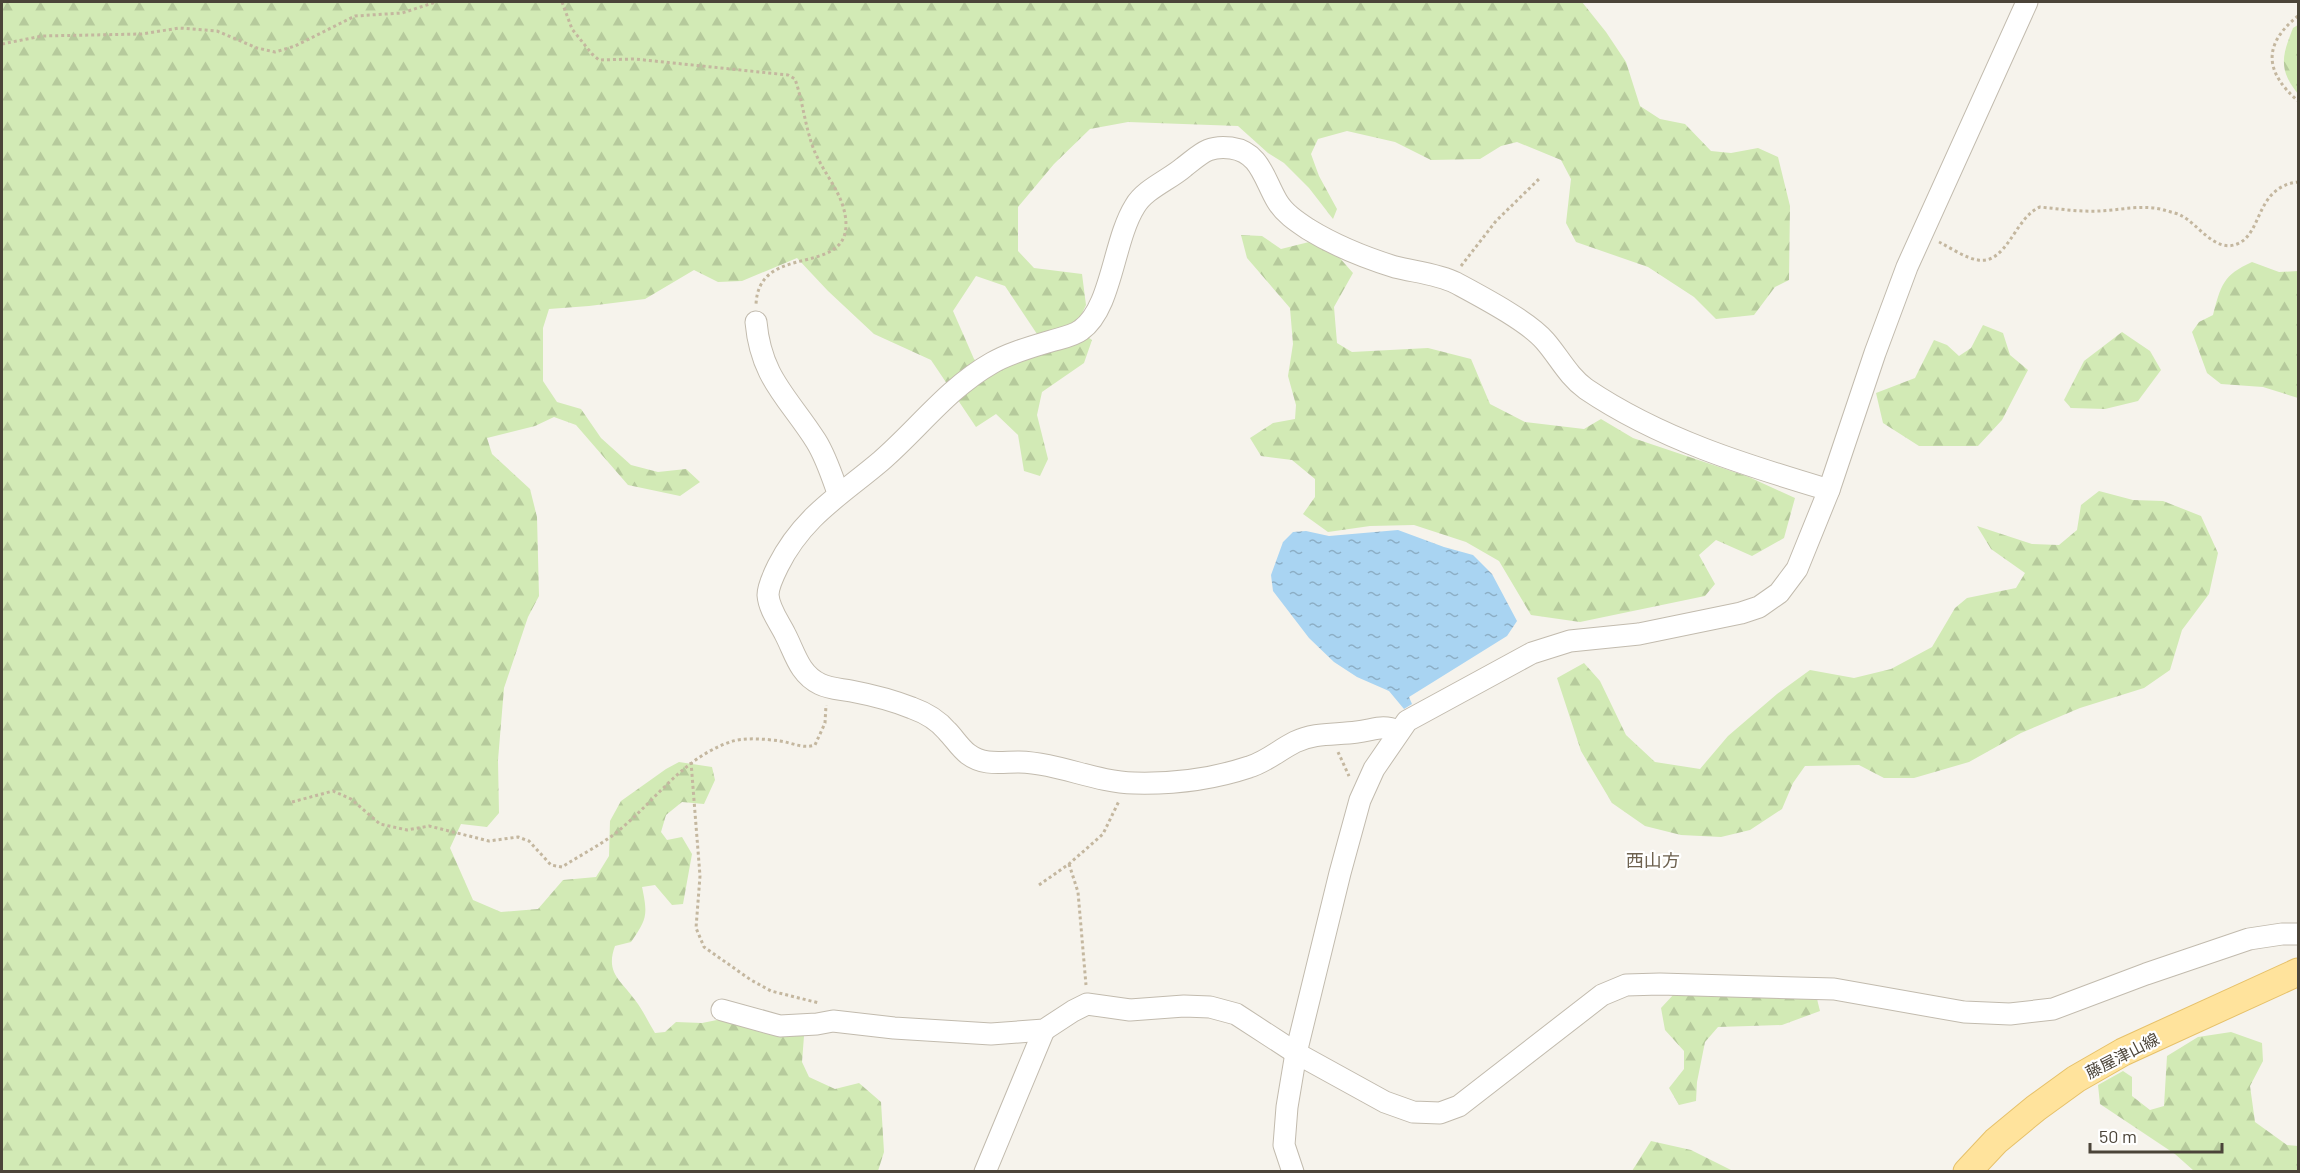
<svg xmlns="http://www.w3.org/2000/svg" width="2300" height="1173" font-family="Barlow,'Noto Sans JP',sans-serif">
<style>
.forest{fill:url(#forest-firs)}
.water{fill:url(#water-ripples)}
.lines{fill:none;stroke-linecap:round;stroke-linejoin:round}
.minor-casing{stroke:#c2bbae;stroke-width:23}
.major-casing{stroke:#e6c16a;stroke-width:29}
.path{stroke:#c4b79f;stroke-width:3;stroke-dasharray:3 3;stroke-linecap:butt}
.minor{stroke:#fff;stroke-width:21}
.major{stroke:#ffe39c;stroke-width:27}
.labels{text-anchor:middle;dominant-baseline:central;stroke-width:4.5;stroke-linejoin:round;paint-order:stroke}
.street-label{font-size:16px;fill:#4b4439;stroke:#fff}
.neighbourhood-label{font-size:18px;fill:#6e6250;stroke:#fff}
</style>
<defs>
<pattern id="forest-firs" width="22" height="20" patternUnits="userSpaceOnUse" patternTransform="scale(1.5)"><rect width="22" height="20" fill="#d2eab5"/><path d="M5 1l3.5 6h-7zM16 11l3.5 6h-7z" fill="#b6ca9c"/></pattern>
<pattern id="water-ripples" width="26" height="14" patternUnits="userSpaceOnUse" patternTransform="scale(1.5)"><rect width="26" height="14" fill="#a9d4f2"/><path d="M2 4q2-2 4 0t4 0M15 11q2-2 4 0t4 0" fill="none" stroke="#8caec5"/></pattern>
</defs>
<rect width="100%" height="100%" fill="#f6f3ec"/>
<g class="forest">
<path d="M2,2H1582L1606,32L1626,62L1640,106L1660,119L1685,124L1711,151L1731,153L1758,148L1778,157L1790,206L1789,280L1775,287L1754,315L1716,319L1694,297L1648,267L1576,242L1566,223L1571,179L1561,160L1517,142L1501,146L1480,159L1431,160L1395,142L1347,131L1318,139L1311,154L1319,176L1337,209L1333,219L1309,188L1284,163L1268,153L1238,126L1128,122L1090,129L1054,164L1018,207V251L1034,268L1082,274L1086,305L1076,326L1037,334L1005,286L976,276L953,311L974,359L989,374L1085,335L1092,340L1084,363L1042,392L1037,415L1048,459L1040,476L1024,471L1018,435L996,414L976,427L931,360L874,334L828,291L797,258L742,281L718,282L694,270L645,299L589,306L549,309L543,328V381L557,402L581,409L601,438L631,465L658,472L686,469L700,482L680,496L628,485L576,425L554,417L535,426L487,438L492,454L530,489L537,517L539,596L528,617L504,688L498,760L499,813L487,827L461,824L450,848L473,900L501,912L538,909L563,880L596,877L609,856L610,821L621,801L666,769L679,762L712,767L715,780L704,804L682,802L666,815L661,832L667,840L682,837L692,854L683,904L672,905L655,885L642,887C648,915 647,919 631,942L615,946C605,973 621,980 635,1000C643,1010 648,1022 655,1033L665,1032L676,1022L702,1023L722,1019L804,1036L802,1062L809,1077L835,1089L859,1083L881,1102L884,1152L878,1171L2,1172Z"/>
<path d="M2298,25V94C2278,69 2282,56 2293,28Z"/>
<path d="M1241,235L1262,236L1281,249L1313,241L1338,256L1353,273L1334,307L1337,343L1352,352L1428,348L1471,359L1490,404L1525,422L1584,429L1601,419L1633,438L1749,477L1795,498L1784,538L1752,556L1716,540L1699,555L1715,584L1705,596L1580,622L1531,615L1499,561L1466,542L1414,525L1370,526L1328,532L1303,514L1315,497V479L1292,460L1261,456L1250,438L1273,423L1295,419L1296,405L1288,376L1293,344L1290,308L1247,258Z"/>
<path d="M2252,262L2279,272L2298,271V398L2263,387L2221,384L2207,373L2192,332L2199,322L2213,315C2221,285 2223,275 2252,262Z"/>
<path d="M1983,325L2003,333L2010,355L2028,370L2002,420L1978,446H1919L1883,423L1876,393L1915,378L1934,340L1947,345L1959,356L1971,348Z"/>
<path d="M2122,332L2150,351L2161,370L2138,401L2105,409L2071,408L2064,400L2084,361Z"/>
<path d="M2099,491L2133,500L2163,501L2201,516L2218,553L2209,594L2182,630L2170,670L2144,688L2080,708L2021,733L1969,762L1914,778H1884L1859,765L1805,766L1793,783L1782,809L1750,830L1721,837L1681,835L1645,826L1612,803L1581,751L1557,678L1584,663L1600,681L1626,735L1655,762L1700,769L1728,736L1777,694L1810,670L1854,678L1891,669L1932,647L1955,608L1967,598L2016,588L2025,573L1991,549L1977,526L2032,544L2059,545L2077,530L2081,505Z"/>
<path d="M1674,994L1817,999L1820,1011L1782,1025L1718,1027L1705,1042L1697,1082L1696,1101L1679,1105L1669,1088L1684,1069V1051L1665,1030L1661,1008Z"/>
<path d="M2231,1032L2262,1043L2263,1061L2250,1086L2255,1122L2287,1145L2298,1146V1171H2194L2175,1154L2100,1104L2098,1085L2123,1071L2132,1077V1096L2150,1110L2164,1106L2167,1056L2198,1037Z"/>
<path d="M1651,1141L1691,1150L1733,1171H1632Z"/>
</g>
<path class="water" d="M1398,530L1444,547L1473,555L1492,574L1517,621L1507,636L1409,697L1412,704L1404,709L1389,691L1357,677L1334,662L1309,638L1273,591L1271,575L1283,542L1293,532L1306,531L1329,536Z"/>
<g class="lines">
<defs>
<g id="minor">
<path d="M756,322C761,378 788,397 816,441C826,457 832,476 838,493"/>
<path d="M1398,731C1382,724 1374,730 1357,732C1336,735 1315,732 1295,742C1279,750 1266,762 1249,767C1213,779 1171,784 1134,783C1095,782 1058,763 1019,762C1001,762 984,766 968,754C960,748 954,738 947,731C937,719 926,713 912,708C892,700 872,695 851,691C841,689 830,689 820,684C799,674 795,653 785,634C779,622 769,609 768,595C768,586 774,574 778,566C803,516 841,495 881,461C918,429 948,388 992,363C1009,353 1031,347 1051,341C1061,338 1073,336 1081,330C1112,308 1113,241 1135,206C1145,189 1169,180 1184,167C1201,154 1208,145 1231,148C1260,152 1264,179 1277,201C1284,213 1296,221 1308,229C1334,245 1366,258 1395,267C1415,272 1438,274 1456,283C1480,296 1528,321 1545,341C1559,357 1568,376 1586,389C1660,439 1745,465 1829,490"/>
<path d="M722,1010L780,1026L817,1024L833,1021L894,1028L991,1034L1044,1030L1073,1011L1087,1004L1130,1010L1184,1006L1210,1007L1236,1014L1296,1053L1385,1102L1413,1112L1440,1113L1459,1106L1602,995L1626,985L1660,984L1834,989L1964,1012L2010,1014L2053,1009L2146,974L2249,939L2282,934H2298"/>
<path d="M985,1172L1044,1030"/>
<path d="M1293,1172L1284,1145L1287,1107L1296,1053L1340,873L1360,800L1374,769L1407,721L1532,653L1570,641L1639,634L1741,613L1759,607L1779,593L1797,569L1829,490L1875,353L1907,267L2027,2"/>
</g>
<path id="major" d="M1967,1172L1996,1141L2036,1108L2076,1079L2123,1052L2298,972"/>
</defs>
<use href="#minor" class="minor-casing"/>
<use href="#major" class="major-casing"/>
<g class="path">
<path d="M562,2L572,29L592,54L599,60L635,59L788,75L795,79C803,102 805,127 814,150C824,175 846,196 846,225C845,277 758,242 756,305"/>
<path d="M2298,16C2262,45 2265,72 2298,101"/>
<path d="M2,44L42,36L142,34L179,28L217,31L257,48L275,52L295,46L355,16L402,13L436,2"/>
<path d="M1939,242C1951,248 1965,258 1978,260C2007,265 2015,217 2040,207C2060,209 2080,212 2100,211C2121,210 2144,204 2164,210C2170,212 2177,213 2182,216C2198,224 2215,253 2237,244C2263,234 2255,187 2298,182"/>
<path d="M1461,266L1496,221L1540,178"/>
<path d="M1338,752L1349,776"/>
<path d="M691,762L700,876L696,928L704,947L751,980L771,991L819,1003"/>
<path d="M292,802L333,791L351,799L380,824L407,830L429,826L489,841L518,837L529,841L551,865L562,867C582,854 605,843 623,827C658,797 684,758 730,742C744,737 765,739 780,741C793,743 803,749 815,745L825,723L826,705"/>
<path d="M1069,864L1078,892L1086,985"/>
<path d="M1039,885L1069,864L1103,834L1119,801"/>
</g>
<use href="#minor" class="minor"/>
<use href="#major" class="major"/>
</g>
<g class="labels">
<g class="street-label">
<text transform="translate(2122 1055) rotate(-27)">藤屋津山線</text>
</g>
<g class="neighbourhood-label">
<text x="1653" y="860">西山方</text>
</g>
</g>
<rect width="2300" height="1173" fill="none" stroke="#4b4439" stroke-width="6"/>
<path d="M2090 1143v9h132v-9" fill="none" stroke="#4b4439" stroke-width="3"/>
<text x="2099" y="1143" font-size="18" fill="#4b4439" stroke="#ffffff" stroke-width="4.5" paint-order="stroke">50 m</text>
</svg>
